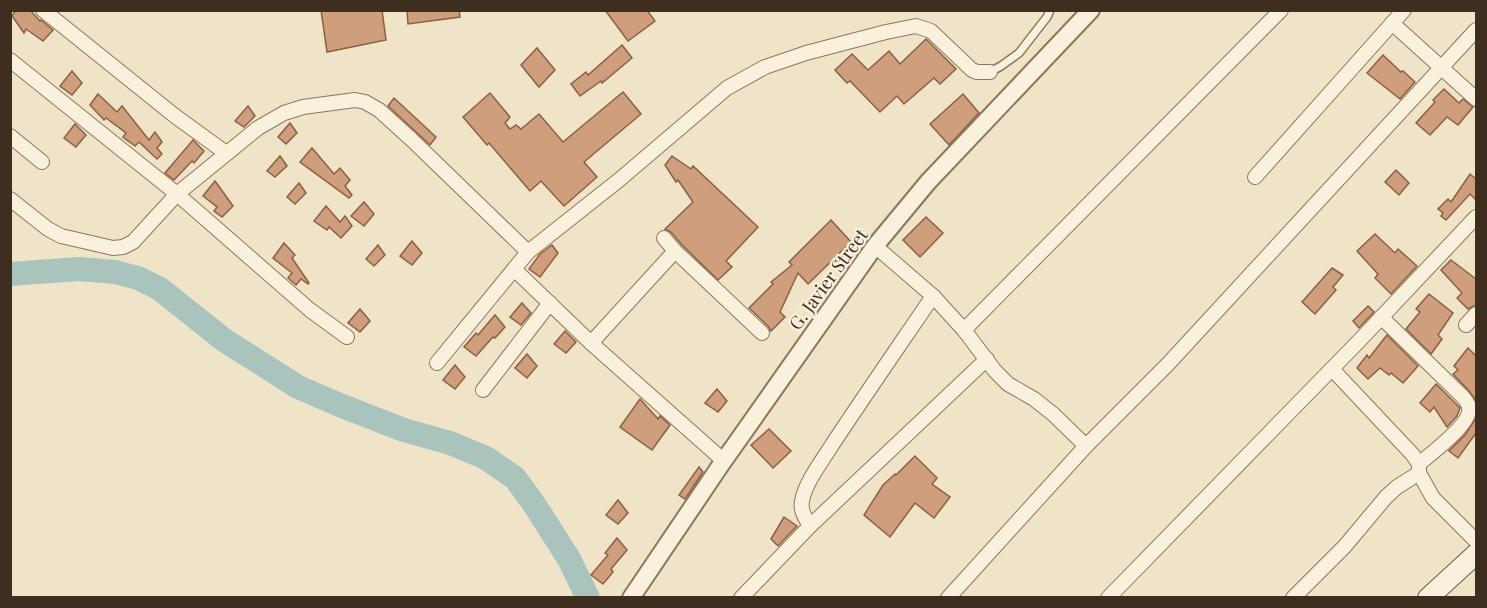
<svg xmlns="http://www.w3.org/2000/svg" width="1487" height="608" font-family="'Playfair Display',serif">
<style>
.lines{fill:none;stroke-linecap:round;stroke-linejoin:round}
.river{stroke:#a9c4bc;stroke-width:24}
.building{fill:#cf9f7d;stroke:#8d5f41;stroke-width:1.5}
.service-casing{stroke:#8d765c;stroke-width:10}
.minor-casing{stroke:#8d765c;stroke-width:16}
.tertiary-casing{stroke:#8d765c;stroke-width:20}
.secondary-casing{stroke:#6f573f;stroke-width:22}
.service{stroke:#faf1dc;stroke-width:7}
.minor{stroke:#faf1dc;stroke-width:14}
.tertiary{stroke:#faf1dc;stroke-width:16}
.secondary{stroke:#faf1dc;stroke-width:20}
.labels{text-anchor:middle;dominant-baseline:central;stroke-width:5;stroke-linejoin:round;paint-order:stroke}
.street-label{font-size:18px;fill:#3d2e20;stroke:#f7eed8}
</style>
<rect width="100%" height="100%" fill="#f0e4c8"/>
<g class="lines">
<path class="river" d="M10,274L79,269L115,272L138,278L160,289L224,340L298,387L342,406L404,430L450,443L486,458L515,478L534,504L569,559L588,598"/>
</g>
<g class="building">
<path d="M16,10H30L40,21L41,20L53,30L43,41L26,29L24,33L12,16Z"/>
<path d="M321,10H382L386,40L327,52Z"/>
<path d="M407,10H459L460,17L408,24Z"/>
<path d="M605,10H647L655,21L628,41Z"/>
<path d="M926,39L956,69L940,84L934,78L904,104L897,96L880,112L850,81L847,83L835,70L852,54L868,70L889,51L900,64Z"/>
<path d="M622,45L632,58L602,83L601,81L580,96L571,84L586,72L588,75Z"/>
<path d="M537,48L555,70L539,87L521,65Z"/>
<path d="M1383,55L1401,72L1403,71L1415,82L1400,99L1367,73Z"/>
<path d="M72,71L82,83L72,95L60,86Z"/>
<path d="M1444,89L1459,103L1463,99L1473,107L1458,125L1447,117L1430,135L1416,123L1435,102L1433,100Z"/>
<path d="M623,92L641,114L584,162L597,177L564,206L541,181L530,191L489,143L487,145L463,117L490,93L510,117L505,123L510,129L516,125L521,129L539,114L563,142Z"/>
<path d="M98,94L117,112L122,106L149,140L155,132L162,142L157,148L162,154L157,159L139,142L135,146L123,137L126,133L106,118L104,120L90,105Z"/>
<path d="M963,94L979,113L949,145L930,124Z"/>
<path d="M394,98L436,137L430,145L388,106Z"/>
<path d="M248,106L255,116L244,127L235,121Z"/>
<path d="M290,123L297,133L286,144L278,137Z"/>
<path d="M75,124L86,135L76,147L64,138Z"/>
<path d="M193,140L204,151L194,163L192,161L174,180L165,173Z"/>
<path d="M312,148L334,174L340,168L350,180L345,186L352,195L349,198L300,162Z"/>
<path d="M280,156L287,166L275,177L267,171Z"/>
<path d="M672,156L691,169L693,166L758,227L726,261L732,267L718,280L682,245L671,232L665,229L693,202L678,180L676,182L665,165Z"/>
<path d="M1396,170L1409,183L1399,195L1385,182Z"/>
<path d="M1470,174L1476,179V200L1470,194L1446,220L1441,216L1443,213L1438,209L1448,199L1451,202Z"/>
<path d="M215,181L233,206L222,217L214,211L217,207L203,196Z"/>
<path d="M299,183L306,193L295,204L287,197Z"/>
<path d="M364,202L374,214L364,226L351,216Z"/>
<path d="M326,206L340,222L345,216L352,226L341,238L329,227L327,230L314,221Z"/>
<path d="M926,217L943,233L920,257L903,240Z"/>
<path d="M831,220L851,242L808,284L798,273L780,312L785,317L771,331L768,326L749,308L773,284L771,282L792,265L789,262Z"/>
<path d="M1375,234L1395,253L1398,249L1417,266L1391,294L1375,278L1378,274L1357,251Z"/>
<path d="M412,241L422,253L412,265L400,256Z"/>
<path d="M284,243L295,255L292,258L309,283L308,284L301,279L296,285L288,278L292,273L273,258Z"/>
<path d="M378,245L385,255L374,266L366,259Z"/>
<path d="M552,245L558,253L540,277L529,269L540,254Z"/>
<path d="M1451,260L1476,279V305L1468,309L1457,298L1462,293L1441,270Z"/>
<path d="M1332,268L1343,275L1333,287L1336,290L1315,314L1302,302Z"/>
<path d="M1429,294L1453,313L1438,335L1442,339L1431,354L1406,329L1420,312L1416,309Z"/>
<path d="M522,303L531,313L521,325L510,317Z"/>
<path d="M1368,306L1374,312L1359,328L1353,321Z"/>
<path d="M360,309L370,321L360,332L348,323Z"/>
<path d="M495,315L505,327L495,338L493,337L476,356L464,347L476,333L478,335Z"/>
<path d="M565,331L576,342L566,353L554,344Z"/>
<path d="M1387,335L1418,366L1403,383L1391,373L1389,375L1380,368L1368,379L1357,368L1367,355L1369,358Z"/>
<path d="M1468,348L1476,356V401L1470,392L1453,374L1458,370L1454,366Z"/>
<path d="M527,354L537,366L527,378L515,368Z"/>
<path d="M455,365L465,377L455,389L443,380Z"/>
<path d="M1436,384L1460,408L1457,416L1447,427L1434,407L1430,412L1420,403Z"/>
<path d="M717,389L727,401L718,412L705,403Z"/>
<path d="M640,399L658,419L660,416L670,425L652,450L620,427Z"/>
<path d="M1476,418V433L1458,458L1449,451L1465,435Z"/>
<path d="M769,429L791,451L773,468L751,445Z"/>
<path d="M915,456L937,478L932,484L950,497L934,518L915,503L890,537L864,515L883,485L895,474L896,475Z"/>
<path d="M699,467L703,472L685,499L679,495Z"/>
<path d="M618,500L628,513L618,524L606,515Z"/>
<path d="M784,517L797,526L778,546L771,539Z"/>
<path d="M617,538L627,550L611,569L613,572L603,584L591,575L608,555L605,553Z"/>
</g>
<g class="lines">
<defs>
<path id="service" d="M990,72L1001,66L1019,53L1047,17L1050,10"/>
<g id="minor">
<path d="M43,10L175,116L226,153"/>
<path d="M1392,23L1476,99"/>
<path d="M10,60L177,194L310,310L347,337"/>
<path d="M10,136L42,162"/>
<path d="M1255,177L1404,10"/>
<path d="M10,199L48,229L61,236L113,248L123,247L133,242L177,194L258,128L284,113L303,107L355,100L365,102L379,110L411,139L528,252L619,180L727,88L765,67L806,53L886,32L916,26L931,31L972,70L977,72H990"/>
<path d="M664,238L675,251L762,333"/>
<path d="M875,246L933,296L964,330L995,371L1008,384L1034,399L1053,414L1086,446"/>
<path d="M514,269L591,343L724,461"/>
<path d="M1381,317L1461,395C1464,398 1468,403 1469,407C1473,423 1430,454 1419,464"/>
<path d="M1466,325L1476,314"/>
<path d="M964,330L1281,10"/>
<path d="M591,343L675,251"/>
<path d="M437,363L528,252"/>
<path d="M1332,369L1413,455L1419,464V473L1433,498L1476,541"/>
<path d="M483,390L550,303"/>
<path d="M810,526C806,519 800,511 802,501C805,483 822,461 832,445C865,395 899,346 933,296"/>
<path d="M741,598L810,526L987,359"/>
<path d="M948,598L1086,446L1168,364L1476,30"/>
<path d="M1108,598L1359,341L1476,217"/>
<path d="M1293,598L1345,546L1386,497L1397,487L1419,473"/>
</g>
<path id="tertiary" d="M631,598L720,466L875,246L928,182L1091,10"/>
<path id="secondary" d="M1428,598L1476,554"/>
</defs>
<use href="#service" class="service-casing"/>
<use href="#minor" class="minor-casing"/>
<use href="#tertiary" class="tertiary-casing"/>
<use href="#secondary" class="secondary-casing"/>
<use href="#service" class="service"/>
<use href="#minor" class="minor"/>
<use href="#tertiary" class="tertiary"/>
<use href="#secondary" class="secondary"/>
</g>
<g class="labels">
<g class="street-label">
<text transform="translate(828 279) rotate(-54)">G. Javier Street</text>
</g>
</g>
<rect width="1487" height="608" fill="none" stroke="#3d2e20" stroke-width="24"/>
</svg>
